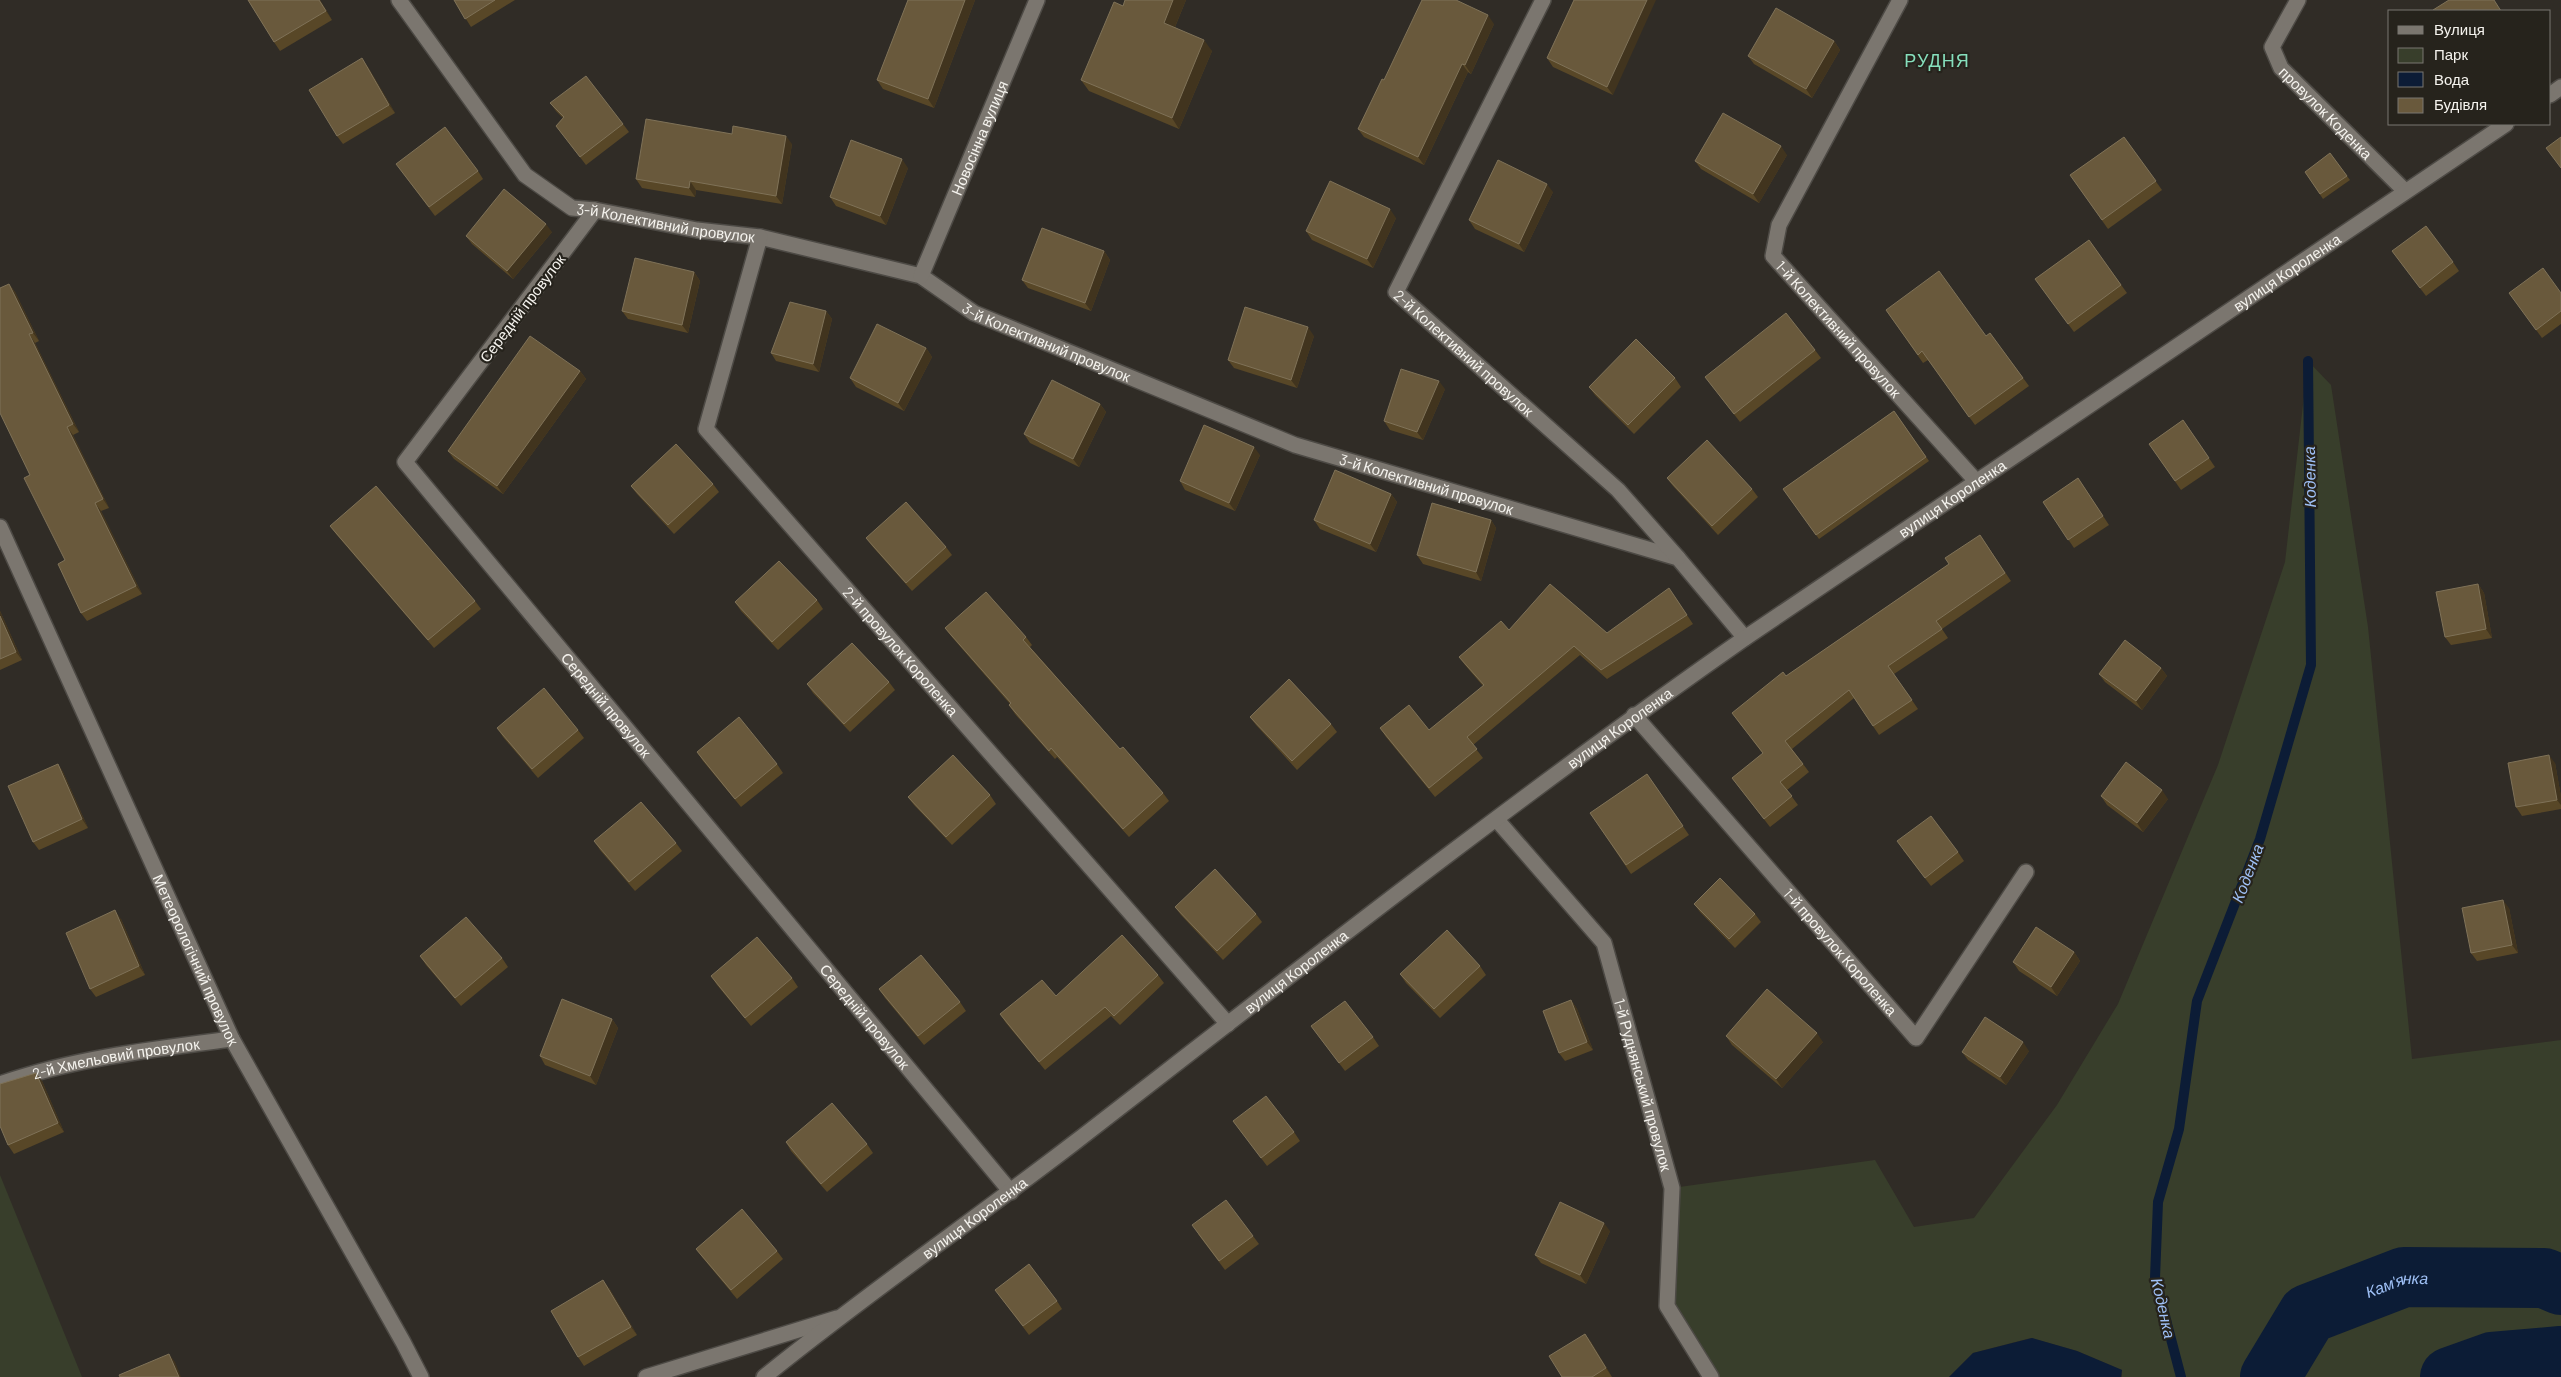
<svg xmlns="http://www.w3.org/2000/svg" width="2561" height="1377" font-family="Barlow,sans-serif">
<style>
.green{fill:#383e2b}
.water{fill:#0c1c36}
.lines{fill:none;stroke-linecap:round;stroke-linejoin:round}
.stream{stroke:#0c1c36;stroke-width:10}
.river{stroke:#0c1c36;stroke-width:60}
.minor-casing{stroke:#4d4a45;stroke-width:18}
.tertiary-casing{stroke:#4d4a45;stroke-width:18}
.minor{stroke:#7b766f;stroke-width:15}
.tertiary{stroke:#7b766f;stroke-width:15}
.wall{fill:#584727}
.shaded-wall{fill:#41341e}
.building{fill:#69593c;stroke:#7f7258}
.labels{text-anchor:middle;dominant-baseline:central;stroke-width:4.5;stroke-linejoin:round;paint-order:stroke}
.street-label{font-size:15px;fill:#f5f3ee;stroke:#26231c}
.water-label{font-size:16px;font-style:italic;fill:#9fc0f6;stroke:#26231c}
.quarter-label{font-size:18px;letter-spacing:1px;fill:#86dfbc;stroke:#26231c}
</style>
<rect width="100%" height="100%" fill="#302c26"/>
<g class="green">
<path d="M2308,361L2331,385L2368,627L2412,1059L2561,1040V1377H2122V1370L2077,1351L2031,1338L1973,1353L1949,1377H1711L1667,1306L1672,1188L1875,1160L1914,1227L1974,1218L2057,1105L2118,1004L2218,765L2285,562Z"/>
<path d="M0,1175L82,1377H0Z"/>
</g>
<path class="water" d="M2032,1338L2077,1351L2122,1370L2121,1377H1949L1973,1353Z"/>
<g class="lines">
<path class="stream" d="M2181,1377L2155,1278L2158,1202L2179,1129L2197,1001L2260,839L2311,665L2308,361"/>
<g class="river">
<path id="s1" d="M2270,1377L2308,1314L2404,1277L2544,1278L2561,1285"/>
<path d="M2450,1377L2492,1362L2561,1356"/>
</g>
<defs>
<g id="minor">
<path id="s2" d="M399,0L525,175L572,208L595,210L697,230L760,237L921,276L974,313L1295,445L1678,558L1745,638"/>
<path id="s3" d="M1543,0L1396,292L1618,490L1678,558"/>
<path id="s4" d="M1900,0L1779,225L1773,256L1976,481"/>
<path id="s5" d="M2298,0L2272,47L2281,68L2404,190"/>
<path id="s6" d="M595,210L405,462L1011,1192"/>
<path id="s7" d="M760,237L706,429L1228,1024"/>
<path id="s8" d="M921,276L1037,0"/>
<path id="s9" d="M0,527L232,1039L403,1342L421,1377"/>
<path id="s10" d="M1634,715L1916,1038L2026,872"/>
<path id="s11" d="M1497,820L1604,943L1672,1188L1667,1306L1711,1377"/>
<path id="s12" d="M0,1084C74,1058 154,1049 232,1039"/>
<path d="M646,1377L837,1318"/>
</g>
<g id="tertiary">
<path d="M2550,95L2561,87"/>
<path id="s13" d="M764,1377C865,1295 971,1222 1074,1143C1295,972 1516,798 1745,638L2506,124"/>
</g>
</defs>
<use href="#minor" class="minor-casing"/>
<use href="#tertiary" class="tertiary-casing"/>
<use href="#minor" class="minor"/>
<use href="#tertiary" class="tertiary"/>
</g>
<g class="wall">
<path d="M248,0H320L332,20L280,51L274,42Z"/>
<path d="M454,0H515L471,27Z"/>
<path d="M908,0H975L934,108L883,89L877,80Z"/>
<path d="M1125,0H1186L1175,27L1212,51L1179,129L1089,91L1081,80L1123,6Z"/>
<path d="M1574,0L1613,95L1553,67L1547,58Z"/>
<path d="M1494,24L1471,74L1468,72L1424,165L1364,137L1358,129L1384,80Z"/>
<path d="M1834,41L1840,50L1812,98L1754,64L1748,56Z"/>
<path d="M368,67L395,113L343,144L337,136Z"/>
<path d="M550,103L623,124L629,132L586,165L556,126L563,118L556,111Z"/>
<path d="M2124,137L2162,190L2108,229L2070,175Z"/>
<path d="M792,144L782,204L696,190L695,197L642,188L636,179Z"/>
<path d="M2330,153L2350,180L2323,199L2305,172Z"/>
<path d="M1787,155L1759,203L1701,169L1695,161Z"/>
<path d="M908,168L886,225L836,206L830,197Z"/>
<path d="M478,171L483,179L435,216L402,172Z"/>
<path d="M1553,192L1524,252L1475,229L1469,220Z"/>
<path d="M1396,218L1373,268L1312,240L1306,231Z"/>
<path d="M552,232L513,279L472,244L466,236Z"/>
<path d="M2089,240L2127,293L2074,332L2035,279Z"/>
<path d="M1104,251L1110,260L1091,311L1028,288L1022,280Z"/>
<path d="M2392,251L2453,262L2459,271L2426,296Z"/>
<path d="M694,272L700,281L688,333L628,319L622,311Z"/>
<path d="M9,284L15,292L39,341L35,343L79,432L73,435L109,508L101,511L142,594L87,621L81,613L65,560L30,475Z"/>
<path d="M2509,293H2561V324L2542,338Z"/>
<path d="M1886,310L1986,336L1990,333L2029,386L1975,425L1928,360L1923,363Z"/>
<path d="M826,311L832,319L819,372L776,361L771,353Z"/>
<path d="M1314,336L1297,388L1234,368L1228,360Z"/>
<path d="M926,348L932,357L904,411L856,387L850,378Z"/>
<path d="M1815,350L1821,358L1740,422L1705,377Z"/>
<path d="M580,371L586,379L503,494L454,459L448,451Z"/>
<path d="M1675,378L1681,387L1634,434L1595,395L1589,387Z"/>
<path d="M1445,389L1423,440L1390,430L1384,421Z"/>
<path d="M1100,404L1106,412L1079,467L1030,443L1024,434Z"/>
<path d="M1894,411L1929,461L1819,539L1783,489Z"/>
<path d="M2183,420L2215,467L2181,490L2149,444Z"/>
<path d="M1260,455L1235,511L1185,490L1180,481Z"/>
<path d="M1667,478L1752,489L1758,497L1718,535L1673,486Z"/>
<path d="M2078,478L2109,525L2074,548L2043,502Z"/>
<path d="M713,484L719,492L674,534L637,494L631,486Z"/>
<path d="M1391,494L1397,502L1376,552L1320,529L1314,520Z"/>
<path d="M1491,520L1496,528L1481,581L1423,564L1417,555Z"/>
<path d="M330,526L475,601L481,609L434,648L336,534Z"/>
<path d="M1980,535L2011,581L1942,629L1948,638L1894,674L1918,709L1879,735L1854,698L1792,749L1809,772L1787,790L1798,805L1770,827L1732,778L1763,754L1732,713L1949,564Z"/>
<path d="M866,538L946,547L952,555L912,591L872,546Z"/>
<path d="M2478,584L2484,593L2492,638L2451,645L2445,637Z"/>
<path d="M1675,597L1693,624L1607,679L1580,655L1473,745L1483,758L1435,797L1386,737L1380,728L1429,730L1483,686L1465,665L1459,657L1509,630L1607,633Z"/>
<path d="M817,600L823,609L778,650L741,611L735,602Z"/>
<path d="M0,611L22,660L0,670Z"/>
<path d="M945,628L1026,637L1032,645L1030,647L1120,749L1163,793L1169,801L1129,837L1057,757L1055,759L1015,714L1009,705L1010,704L951,636Z"/>
<path d="M2161,668L2167,676L2142,710L2105,682L2099,674Z"/>
<path d="M889,682L895,690L850,732L813,693L807,684Z"/>
<path d="M1250,717L1331,724L1337,732L1297,770L1256,725Z"/>
<path d="M497,728L578,730L584,738L538,778L503,737Z"/>
<path d="M697,752L777,764L783,773L741,807L703,761Z"/>
<path d="M2555,763L2561,797V809L2522,816L2516,807Z"/>
<path d="M58,764L63,772L88,828L39,850L33,842Z"/>
<path d="M1647,774L1689,835L1631,874L1590,813Z"/>
<path d="M990,795L996,804L952,845L914,805L908,797Z"/>
<path d="M2101,796L2168,799L2143,832L2107,805Z"/>
<path d="M594,841L676,843L682,851L635,891L600,850Z"/>
<path d="M1903,850L1958,852L1964,861L1931,886Z"/>
<path d="M1694,904L1755,914L1761,922L1735,948L1700,912Z"/>
<path d="M1175,907L1256,914L1262,922L1223,960L1181,915Z"/>
<path d="M2509,908L2518,953L2477,961L2471,953Z"/>
<path d="M121,919L145,975L96,997L90,989Z"/>
<path d="M2074,952L2080,961L2057,996L2019,971L2013,962Z"/>
<path d="M420,956L502,958L508,967L461,1006L426,965Z"/>
<path d="M1480,966L1486,975L1440,1018L1406,983L1400,974Z"/>
<path d="M1158,975L1164,983L1120,1025L1111,1016L1045,1070L1006,1023L1000,1014L1056,996Z"/>
<path d="M711,976L792,978L798,987L751,1026L717,985Z"/>
<path d="M879,989L960,1002L966,1011L924,1045L885,998Z"/>
<path d="M1571,1000L1577,1009L1593,1050L1565,1061L1559,1053Z"/>
<path d="M612,1019L618,1028L596,1085L545,1065L540,1056Z"/>
<path d="M1311,1026L1373,1037L1379,1046L1345,1071Z"/>
<path d="M1726,1036L1823,1042L1782,1088L1732,1045Z"/>
<path d="M2029,1051L2006,1085L1968,1060L1962,1052Z"/>
<path d="M42,1081L64,1132L14,1154L8,1145Z"/>
<path d="M1233,1121L1294,1132L1300,1141L1267,1166Z"/>
<path d="M786,1142L867,1144L873,1153L827,1192L791,1151Z"/>
<path d="M1610,1231L1586,1284L1541,1263L1535,1255Z"/>
<path d="M1198,1234L1253,1236L1259,1244L1225,1270Z"/>
<path d="M696,1249L777,1251L783,1259L737,1299L702,1257Z"/>
<path d="M609,1288L637,1335L584,1366L578,1357Z"/>
<path d="M995,1290L1057,1301L1062,1309L1029,1335Z"/>
<path d="M1585,1334L1591,1342L1612,1377H1562Z"/>
</g>
<g class="shaded-wall">
<path d="M319,0H320L332,20L326,11Z"/>
<path d="M965,0H975L934,108L928,99Z"/>
<path d="M1173,0H1186L1172,34L1164,23Z"/>
<path d="M1647,0H1656L1613,95L1607,87Z"/>
<path d="M1488,15L1494,24L1471,74L1465,65Z"/>
<path d="M1204,40L1212,51L1179,129L1172,118Z"/>
<path d="M1834,41L1840,50L1812,98L1806,89Z"/>
<path d="M362,58L368,67L395,113L389,105Z"/>
<path d="M1462,64L1468,72L1424,165L1418,157Z"/>
<path d="M786,136L792,144L782,204L776,196Z"/>
<path d="M1781,146L1787,155L1759,203L1753,194Z"/>
<path d="M902,159L908,168L886,225L880,216Z"/>
<path d="M690,181L696,190L695,197L689,188Z"/>
<path d="M1547,184L1553,192L1524,252L1519,244Z"/>
<path d="M1390,209L1396,218L1373,268L1367,259Z"/>
<path d="M546,224L552,232L513,279L507,271Z"/>
<path d="M1104,251L1110,260L1091,311L1085,303Z"/>
<path d="M694,272L700,281L688,333L682,325Z"/>
<path d="M9,284L15,292L39,341L33,333Z"/>
<path d="M826,311L832,319L819,372L813,364Z"/>
<path d="M1308,327L1314,336L1297,388L1291,380Z"/>
<path d="M29,334L35,343L79,432L73,424Z"/>
<path d="M926,348L932,357L904,411L898,403Z"/>
<path d="M580,371L586,379L503,494L497,486Z"/>
<path d="M1439,381L1445,389L1423,440L1417,432Z"/>
<path d="M1100,404L1106,412L1079,467L1073,459Z"/>
<path d="M67,427L73,435L109,508L103,499Z"/>
<path d="M1254,447L1260,455L1235,511L1229,503Z"/>
<path d="M1391,494L1397,502L1376,552L1370,544Z"/>
<path d="M95,503L101,511L142,594L136,586Z"/>
<path d="M1491,520L1496,528L1481,581L1476,572Z"/>
<path d="M2478,584L2484,593L2492,638L2486,629Z"/>
<path d="M0,611L22,660L16,652L0,616Z"/>
<path d="M2161,668L2167,676L2142,710L2136,701Z"/>
<path d="M2549,755L2555,763L2561,797V805L2557,800Z"/>
<path d="M58,764L63,772L88,828L82,819Z"/>
<path d="M2162,790L2168,799L2143,832L2137,823Z"/>
<path d="M2503,900L2509,908L2518,953L2512,945Z"/>
<path d="M115,910L121,919L145,975L139,966Z"/>
<path d="M2074,952L2080,961L2057,996L2051,987Z"/>
<path d="M1571,1000L1577,1009L1593,1050L1587,1042Z"/>
<path d="M612,1019L618,1028L596,1085L590,1076Z"/>
<path d="M1817,1033L1823,1042L1782,1088L1776,1079Z"/>
<path d="M2023,1042L2029,1051L2006,1085L2000,1077Z"/>
<path d="M36,1073L42,1081L64,1132L58,1123Z"/>
<path d="M1604,1223L1610,1231L1586,1284L1580,1275Z"/>
<path d="M603,1280L609,1288L637,1335L631,1327Z"/>
<path d="M1585,1334L1591,1342L1612,1377L1606,1368Z"/>
<path d="M169,1354L175,1362L181,1377H179Z"/>
</g>
<g class="building">
<path d="M248,0H319L326,11L274,42Z"/>
<path d="M454,0H495L465,19Z"/>
<path d="M908,0H965L928,99L877,80Z"/>
<path d="M1125,0H1173L1164,23L1204,40L1172,118L1081,80L1114,2L1123,6Z"/>
<path d="M1422,0H1456L1488,15L1465,65L1462,64L1418,157L1358,129L1382,79L1384,80Z"/>
<path d="M1574,0H1647L1607,87L1547,58Z"/>
<path d="M2449,0H2494L2501,11H2434L2433,10Z"/>
<path d="M1776,8L1834,41L1806,89L1748,56Z"/>
<path d="M362,58L389,105L337,136L309,90Z"/>
<path d="M586,76L623,124L580,157L556,126L564,117L550,103Z"/>
<path d="M1723,113L1781,146L1753,194L1695,161Z"/>
<path d="M646,119L732,134L733,126L786,136L776,196L690,181L689,188L636,179Z"/>
<path d="M445,127L478,171L429,207L396,164Z"/>
<path d="M2124,137L2156,181L2102,220L2070,175Z"/>
<path d="M2561,137V168L2546,148Z"/>
<path d="M851,140L902,159L880,216L830,197Z"/>
<path d="M2330,153L2347,176L2320,194L2305,172Z"/>
<path d="M1498,160L1547,184L1519,244L1469,220Z"/>
<path d="M1330,181L1390,209L1367,259L1306,231Z"/>
<path d="M504,189L546,224L507,271L466,236Z"/>
<path d="M2426,226L2453,262L2420,288L2392,251Z"/>
<path d="M1042,228L1104,251L1085,303L1022,280Z"/>
<path d="M2089,240L2121,285L2068,324L2035,279Z"/>
<path d="M635,258L694,272L682,325L622,311Z"/>
<path d="M2543,268L2561,293V311L2536,330L2509,293Z"/>
<path d="M1939,271L1986,336L1990,333L2023,378L1969,417L1922,351L1918,355L1886,310Z"/>
<path d="M9,284L33,333L29,334L73,424L67,427L103,499L95,503L136,586L81,613L58,564L65,560L24,478L30,475L0,413V288Z"/>
<path d="M790,302L826,311L813,364L771,353Z"/>
<path d="M1245,307L1308,327L1291,380L1228,360Z"/>
<path d="M1786,313L1815,350L1734,414L1705,377Z"/>
<path d="M877,324L926,348L898,403L850,378Z"/>
<path d="M530,336L580,371L497,486L448,451Z"/>
<path d="M1636,339L1675,378L1628,425L1589,387Z"/>
<path d="M1401,369L1439,381L1417,432L1384,421Z"/>
<path d="M1052,380L1100,404L1073,459L1024,434Z"/>
<path d="M1894,411L1926,457L1816,535L1783,489Z"/>
<path d="M2183,420L2209,458L2175,481L2149,444Z"/>
<path d="M1204,425L1254,447L1229,503L1180,481Z"/>
<path d="M1707,440L1752,489L1712,526L1667,478Z"/>
<path d="M676,444L713,484L668,525L631,486Z"/>
<path d="M1335,470L1391,494L1370,544L1314,520Z"/>
<path d="M2078,478L2103,516L2068,540L2043,502Z"/>
<path d="M376,486L475,601L428,640L330,526Z"/>
<path d="M906,502L946,547L906,583L866,538Z"/>
<path d="M1432,503L1491,520L1476,572L1417,555Z"/>
<path d="M1980,535L2005,573L1936,621L1942,629L1888,666L1912,700L1873,726L1849,690L1785,741L1803,764L1780,782L1792,796L1764,819L1732,778L1763,753L1732,713L1783,672L1786,676L1949,564L1945,558Z"/>
<path d="M779,561L817,600L772,642L735,602Z"/>
<path d="M1550,584L1607,633L1669,588L1687,615L1601,670L1574,646L1467,737L1477,749L1429,788L1380,728L1409,705L1429,730L1484,685L1459,657L1501,621L1509,630Z"/>
<path d="M2478,584L2486,629L2445,637L2436,592Z"/>
<path d="M986,592L1026,637L1023,640L1120,749L1123,747L1163,793L1123,829L1051,748L1049,751L1009,705L1011,703L945,628Z"/>
<path d="M0,616L16,652L0,659Z"/>
<path d="M2125,640L2161,668L2136,701L2099,674Z"/>
<path d="M852,643L889,682L844,724L807,684Z"/>
<path d="M1289,679L1331,724L1292,761L1250,717Z"/>
<path d="M544,688L578,730L532,769L497,728Z"/>
<path d="M739,717L777,764L735,799L697,752Z"/>
<path d="M953,755L990,795L946,837L908,797Z"/>
<path d="M2549,755L2557,800L2516,807L2508,763Z"/>
<path d="M2126,762L2162,790L2137,823L2101,796Z"/>
<path d="M58,764L82,819L33,842L8,786Z"/>
<path d="M1647,774L1683,826L1626,865L1590,813Z"/>
<path d="M641,802L676,843L629,882L594,841Z"/>
<path d="M1931,816L1958,852L1925,878L1897,841Z"/>
<path d="M1215,869L1256,914L1217,951L1175,907Z"/>
<path d="M1720,878L1755,914L1729,939L1694,904Z"/>
<path d="M2503,900L2512,945L2471,953L2462,908Z"/>
<path d="M115,910L139,966L90,989L66,933Z"/>
<path d="M466,917L502,958L455,998L420,956Z"/>
<path d="M2036,927L2074,952L2051,987L2013,962Z"/>
<path d="M1447,930L1480,966L1434,1009L1400,974Z"/>
<path d="M1122,935L1158,975L1114,1016L1105,1007L1039,1062L1000,1014L1042,980L1056,996Z"/>
<path d="M757,937L792,978L745,1018L711,976Z"/>
<path d="M921,955L960,1002L918,1036L879,989Z"/>
<path d="M1767,989L1817,1033L1776,1079L1726,1036Z"/>
<path d="M562,999L612,1019L590,1076L540,1056Z"/>
<path d="M1571,1000L1587,1042L1559,1053L1543,1011Z"/>
<path d="M1345,1001L1373,1037L1339,1063L1311,1026Z"/>
<path d="M1985,1017L2023,1042L2000,1077L1962,1052Z"/>
<path d="M36,1073L58,1123L8,1145L0,1126V1084Z"/>
<path d="M1266,1096L1294,1132L1261,1158L1233,1121Z"/>
<path d="M832,1103L867,1144L821,1184L786,1142Z"/>
<path d="M1226,1200L1253,1236L1219,1261L1192,1225Z"/>
<path d="M1560,1202L1604,1223L1580,1275L1535,1255Z"/>
<path d="M742,1209L777,1251L731,1290L696,1249Z"/>
<path d="M1029,1264L1057,1301L1023,1326L995,1290Z"/>
<path d="M603,1280L631,1327L578,1357L551,1311Z"/>
<path d="M1585,1334L1606,1368L1592,1377H1562L1549,1356Z"/>
<path d="M169,1354L179,1377H120L119,1375Z"/>
</g>
<g class="labels">
<g class="street-label">
<text stroke="none"><textPath href="#s5" startOffset="140">провулок Коденка</textPath></text>
<text stroke="none"><textPath href="#s8" startOffset="150">Новосінна вулиця</textPath></text>
<text stroke="none"><textPath href="#s2" startOffset="368">3-й Колективний провулок</textPath></text>
<text stroke="none"><textPath href="#s13" startOffset="1882">вулиця Короленка</textPath></text>
<text transform="translate(522 308) rotate(-53)">Середній провулок</text>
<text stroke="none"><textPath href="#s4" startOffset="385">1-й Колективний провулок</textPath></text>
<text stroke="none"><textPath href="#s2" startOffset="772">3-й Колективний провулок</textPath></text>
<text stroke="none"><textPath href="#s3" startOffset="418">2-й Колективний провулок</textPath></text>
<text stroke="none"><textPath href="#s2" startOffset="1178">3-й Колективний провулок</textPath></text>
<text stroke="none"><textPath href="#s13" startOffset="1478">вулиця Короленка</textPath></text>
<text stroke="none"><textPath href="#s7" startOffset="495">2-й провулок Короленка</textPath></text>
<text stroke="none"><textPath href="#s6" startOffset="631">Середній провулок</textPath></text>
<text stroke="none"><textPath href="#s13" startOffset="1074">вулиця Короленка</textPath></text>
<text stroke="none"><textPath href="#s10" startOffset="314">1-й провулок Короленка</textPath></text>
<text stroke="none"><textPath href="#s9" startOffset="475">Метеорологічний провулок</textPath></text>
<text stroke="none"><textPath href="#s13" startOffset="669">вулиця Короленка</textPath></text>
<text stroke="none"><textPath href="#s6" startOffset="1036">Середній провулок</textPath></text>
<text stroke="none"><textPath href="#s12" startOffset="119">2-й Хмельовий провулок</textPath></text>
<text stroke="none"><textPath href="#s11" startOffset="310">1-й Руднянський провулок</textPath></text>
<text stroke="none"><textPath href="#s13" startOffset="264">вулиця Короленка</textPath></text>
</g>
<g class="water-label">
<text transform="translate(2309 477) rotate(-91)">Коденка</text>
<text transform="translate(2247 873) rotate(-69)">Коденка</text>
<text stroke="none"><textPath href="#s1" startOffset="168">Кам'янка</textPath></text>
<text transform="translate(2164 1308) rotate(77)">Коденка</text>
</g>
<g class="quarter-label">
<text x="1937" y="60">РУДНЯ</text>
</g>
</g>
<rect x="2388" y="10" width="162" height="115" fill="#26231c" stroke="#797670"/>
<rect x="2398" y="26" width="25" height="8" fill="#7b766f" stroke="#797670"/>
<text x="2434" y="35" font-size="15" fill="#f5f3ee">Вулиця</text>
<rect x="2398" y="48" width="25" height="15" fill="#383e2b" stroke="#797670"/>
<text x="2434" y="60" font-size="15" fill="#f5f3ee">Парк</text>
<rect x="2398" y="72" width="25" height="15" fill="#0c1c36" stroke="#797670"/>
<text x="2434" y="85" font-size="15" fill="#f5f3ee">Вода</text>
<rect x="2398" y="98" width="25" height="15" fill="#69593c" stroke="#797670"/>
<text x="2434" y="110" font-size="15" fill="#f5f3ee">Будівля</text>
</svg>
